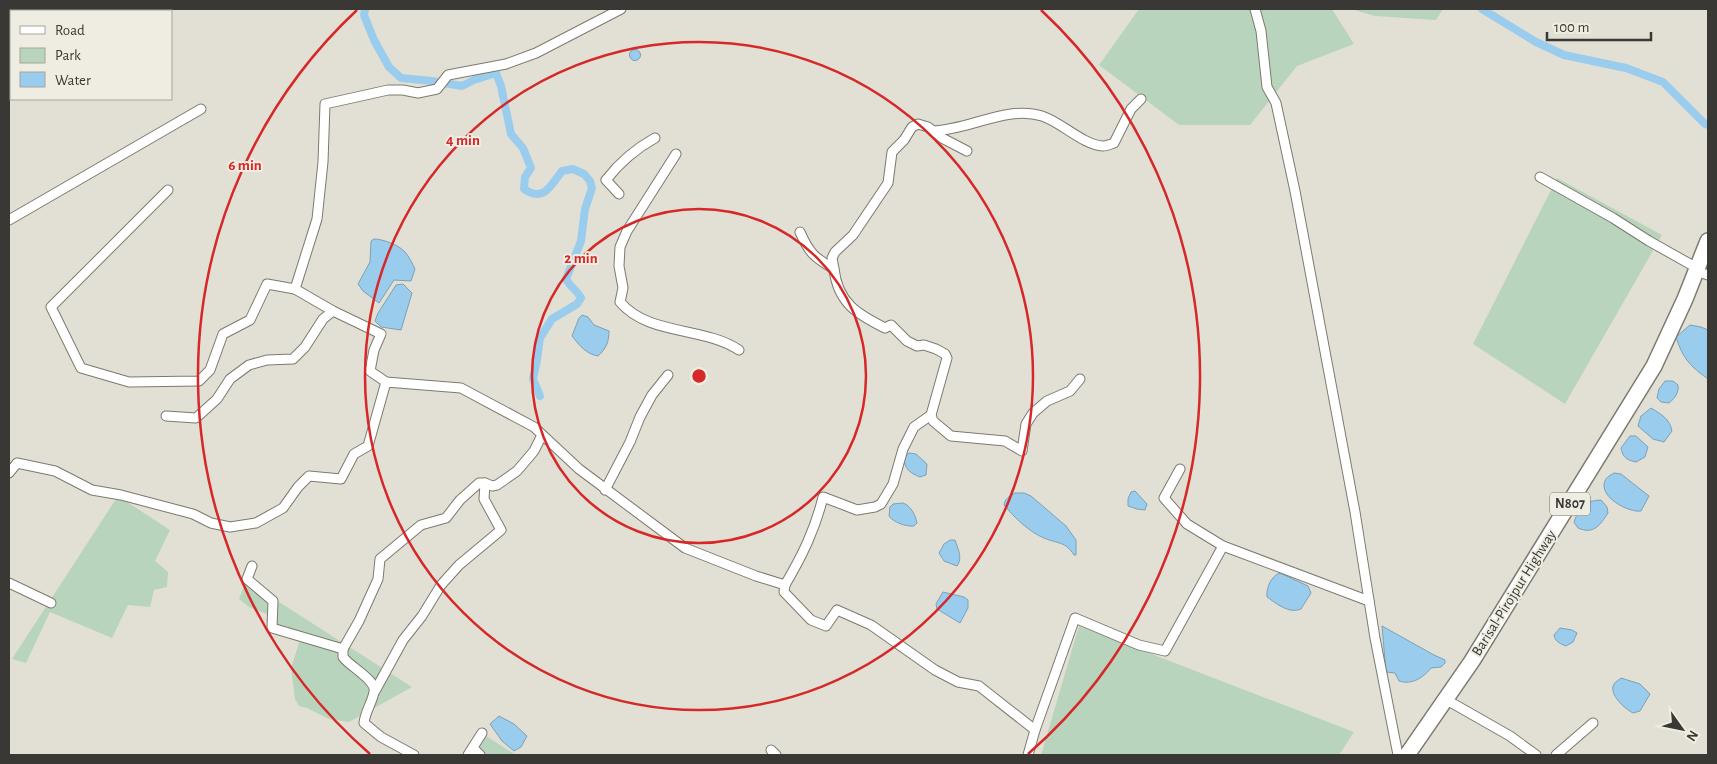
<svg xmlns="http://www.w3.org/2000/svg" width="1717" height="764" font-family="'Alegreya Sans',sans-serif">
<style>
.green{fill:#b9d4bd}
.water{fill:#9acded;stroke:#7da0b6}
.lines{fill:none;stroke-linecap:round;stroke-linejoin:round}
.canal{stroke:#9acded;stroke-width:8}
.street-casing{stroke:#7c7a70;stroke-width:11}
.highway-casing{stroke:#7c7a70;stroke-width:18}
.street{stroke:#fff;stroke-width:9}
.highway{stroke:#fff;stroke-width:15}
.ring{fill:none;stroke:#d62828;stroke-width:2.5}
.labels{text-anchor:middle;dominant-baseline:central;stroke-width:4;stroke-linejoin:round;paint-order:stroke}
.shield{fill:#efede2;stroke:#706e68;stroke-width:1}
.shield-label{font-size:14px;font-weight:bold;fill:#393834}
.street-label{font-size:15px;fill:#393834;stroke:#efede2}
.centre{fill:#d62828;stroke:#efede2;stroke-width:2.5}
.ring-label{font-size:15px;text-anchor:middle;font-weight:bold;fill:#d62828;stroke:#efede2;stroke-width:4;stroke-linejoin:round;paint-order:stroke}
</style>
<rect width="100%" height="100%" fill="#e2e0d5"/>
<g class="green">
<path d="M1139,9H1332L1354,44L1297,66L1250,125H1179L1099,65Z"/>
<path d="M1351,9H1443L1436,20L1375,16Z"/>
<path d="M1557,178L1662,235L1565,404L1473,344Z"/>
<path d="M118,496L170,530L155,561L168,572L167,587L154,590L150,607L128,605L112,638L50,612L26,663L12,659Z"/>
<path d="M246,581L412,687L349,722L329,719L307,708L299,706L295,699L291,668L300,640L269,631V615L249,607L239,599Z"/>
<path d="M1079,626L1354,732L1339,755H1041Z"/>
<path d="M483,734L516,755H469Z"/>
</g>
<g class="water">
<circle cx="635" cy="55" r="5.5"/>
<path d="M374,239C383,239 398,245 404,251C409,256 412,263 415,269L411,281L394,280L379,303L363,291L358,284L370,262L371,241Z"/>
<path d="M403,284L412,293L401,330L381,327L375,321L378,313L396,285Z"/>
<path d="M582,315L588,317L594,325L609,331C609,342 606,349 598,356C586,354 579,345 572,336L579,318Z"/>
<path d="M1690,325L1701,327L1708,330V379C1690,366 1683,359 1676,337Z"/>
<path d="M1665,381H1673L1678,385C1679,393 1675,398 1669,403L1661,402L1657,398L1659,389Z"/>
<path d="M1651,408C1661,414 1670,419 1672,431L1664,442L1653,439L1638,426L1641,416Z"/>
<path d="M1630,436H1636L1648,447L1645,457L1636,462C1627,460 1623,458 1621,448Z"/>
<path d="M909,453L916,454L927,464L926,475L920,477C910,473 904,469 904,457Z"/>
<path d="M1614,473L1621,474L1649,496L1641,511C1628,513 1598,496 1605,481C1606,477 1611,475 1614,473Z"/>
<path d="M1135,491L1147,504L1145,510L1137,509L1128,506V499L1131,492Z"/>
<path d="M1015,493H1024L1031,496L1066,526L1076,540V555H1074C1065,541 1058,544 1044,538C1029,532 1014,517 1004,505C1005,498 1010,496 1015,493Z"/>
<path d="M1601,500L1607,507L1608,513C1600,525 1594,535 1578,528L1574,522C1580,506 1584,501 1601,500Z"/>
<path d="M903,503C911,506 915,514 917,523L914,526C906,527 893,522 889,516L890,507L893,504Z"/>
<path d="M950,540H955C958,549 963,558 957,566L944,561L939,553L944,544Z"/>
<path d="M1280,573L1308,586L1311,593L1301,609C1289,614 1277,604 1267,597C1266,588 1271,576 1280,573Z"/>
<path d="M943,592L964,597L968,600V608L960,623L937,609L936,604Z"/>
<path d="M1382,626L1434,655L1445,660V663L1441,667L1431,668C1423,678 1412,685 1399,681L1395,673L1386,672Z"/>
<path d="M1560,628L1572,630L1577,633L1573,642L1566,646C1561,644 1555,642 1554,635Z"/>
<path d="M1621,678L1640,684L1650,694L1640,711L1633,713C1625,709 1608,694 1614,684C1616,681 1619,680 1621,678Z"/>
<path d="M499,716L514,724L527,736L521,747L514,751L502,741L490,724Z"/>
</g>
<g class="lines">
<g class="canal">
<path d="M365,9L364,15L374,40L389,67L401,78L432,81L462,86L474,80L496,73L501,86L511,134L523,148L531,168L525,177L524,189C544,203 551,185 562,171L573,169L584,174L590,181L592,188L585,209L581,241L566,279C570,287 577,290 581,298L577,304L552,319L540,338L537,360L533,379L540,396"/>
<path d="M1482,9L1536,42L1564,55L1626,68L1663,82L1705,124L1708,125"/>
</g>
<defs>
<g id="street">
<path d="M1255,9L1261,31L1267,87L1276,103L1295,191L1355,512L1375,638L1398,755"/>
<path d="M933,131C969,130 1007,105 1042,116C1061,122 1083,145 1103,146C1106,146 1111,144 1114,143L1131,109L1141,99"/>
<path d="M676,154L627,231L620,247L619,266L623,288L620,302C649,336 703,326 739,350"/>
<path d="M1540,177L1613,218L1649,241L1697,268"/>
<path d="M168,190L51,307L81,368L129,382L199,381L210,370L223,334L250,320L267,284L295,289L317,219L323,162L325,104L388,90H403L418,93L437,89L448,75L506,64L536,53L621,9"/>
<path d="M619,194L606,180C620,162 635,149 655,138"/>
<path d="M9,220L201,109"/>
<path d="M800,232C809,253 815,258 834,269C838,303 857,314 885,328L891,325L907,341L917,346L924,345L936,349L945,354L947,358L931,415L933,421L951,436L1005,441L1022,451L1026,424L1033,413L1047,401L1070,391L1080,379"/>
<path d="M834,269L832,258L835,252L853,235L888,183L892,152L904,140L912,127L918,124L928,127L942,138L967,151"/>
<path d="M1696,271L1708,275"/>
<path d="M295,289L333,311L381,334L374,350L370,371L386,382"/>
<path d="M166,416L196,418L217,399L230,379L249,365L267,360L293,359L305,347L323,319L333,311"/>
<path d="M1180,469L1164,498L1187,524L1223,546L1369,601"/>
<path d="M9,473L17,463L55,471L92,490L121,495L193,514L211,523L230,527L256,523L283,508L298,487L309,476L341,479L354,454L368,446L386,382L461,388L534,427L579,469L685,548L756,576L785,585C802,556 815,530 823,497L857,510L875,507L881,504L893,484L903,449L914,427L931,415"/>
<path d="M605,490L630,442L640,417L652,395L668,375"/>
<path d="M252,566L247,579L273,601L272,628L343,649V657C350,667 377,680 374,692C372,703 365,712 364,723L381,737L414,755"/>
<path d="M9,583L51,603"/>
<path d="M785,585L784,592L811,620L826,626L837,610L871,625L935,670L958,682L979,686L1035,730L1075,618L1139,645L1165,651L1223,546"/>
<path d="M343,649L359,621L378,579L380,559L421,525L446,518L460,500L479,483H485L492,486L497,485L517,471L534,451L542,435"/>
<path d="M375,691L403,640L422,616L441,585L459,565L501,530L484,499L485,483"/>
<path d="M1445,699L1510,736L1536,755"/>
<path d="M473,748L480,755"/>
<path d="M771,750L776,755"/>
<path d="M468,755L482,733"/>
<path d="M1028,755L1035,730"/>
<path d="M1556,755L1593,723"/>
</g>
<path id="highway" d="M1407,755L1472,661L1654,366L1685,299L1708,241"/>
</defs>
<use href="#street" class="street-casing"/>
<use href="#highway" class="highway-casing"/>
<use href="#street" class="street"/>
<use href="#highway" class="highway"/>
</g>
<g class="ring">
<circle cx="699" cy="376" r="167"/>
<circle cx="699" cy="376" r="334"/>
<path d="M370 754A501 501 0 0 1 357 10M1041 10A501 501 0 0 1 1028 754"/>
</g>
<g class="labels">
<rect class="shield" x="1550" y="492.5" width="40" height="23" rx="4"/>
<g class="shield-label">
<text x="1570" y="504">N807</text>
</g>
<g class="street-label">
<text transform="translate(1514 593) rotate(-58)">Barisal-Pirojpur Highway</text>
</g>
</g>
<circle cx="699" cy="376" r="8" class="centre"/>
<g class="ring-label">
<text x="463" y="145">4 min</text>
<text x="245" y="170">6 min</text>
<text x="581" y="263">2 min</text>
</g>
<rect width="1717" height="764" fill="none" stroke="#393834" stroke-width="20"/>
<rect x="10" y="10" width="162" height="90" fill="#efede2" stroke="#a6a59c"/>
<rect x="20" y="26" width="25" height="8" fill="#ffffff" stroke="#a6a59c"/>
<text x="55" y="35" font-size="15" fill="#393834">Road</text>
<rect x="20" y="48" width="25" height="15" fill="#b9d4bd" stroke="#a6a59c"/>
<text x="55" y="60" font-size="15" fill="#393834">Park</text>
<rect x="20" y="72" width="25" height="15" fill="#9acded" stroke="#a6a59c"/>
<text x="55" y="85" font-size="15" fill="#393834">Water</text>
<g transform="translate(1682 729) rotate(123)" stroke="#efede2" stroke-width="4" paint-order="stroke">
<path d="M0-4L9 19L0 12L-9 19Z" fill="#393834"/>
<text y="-8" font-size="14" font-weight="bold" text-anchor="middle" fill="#393834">N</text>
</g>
<path d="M1547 32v8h104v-8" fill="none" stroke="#393834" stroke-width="2.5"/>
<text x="1554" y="32" font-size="15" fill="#393834" stroke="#efede2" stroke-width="4" paint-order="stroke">100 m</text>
</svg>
